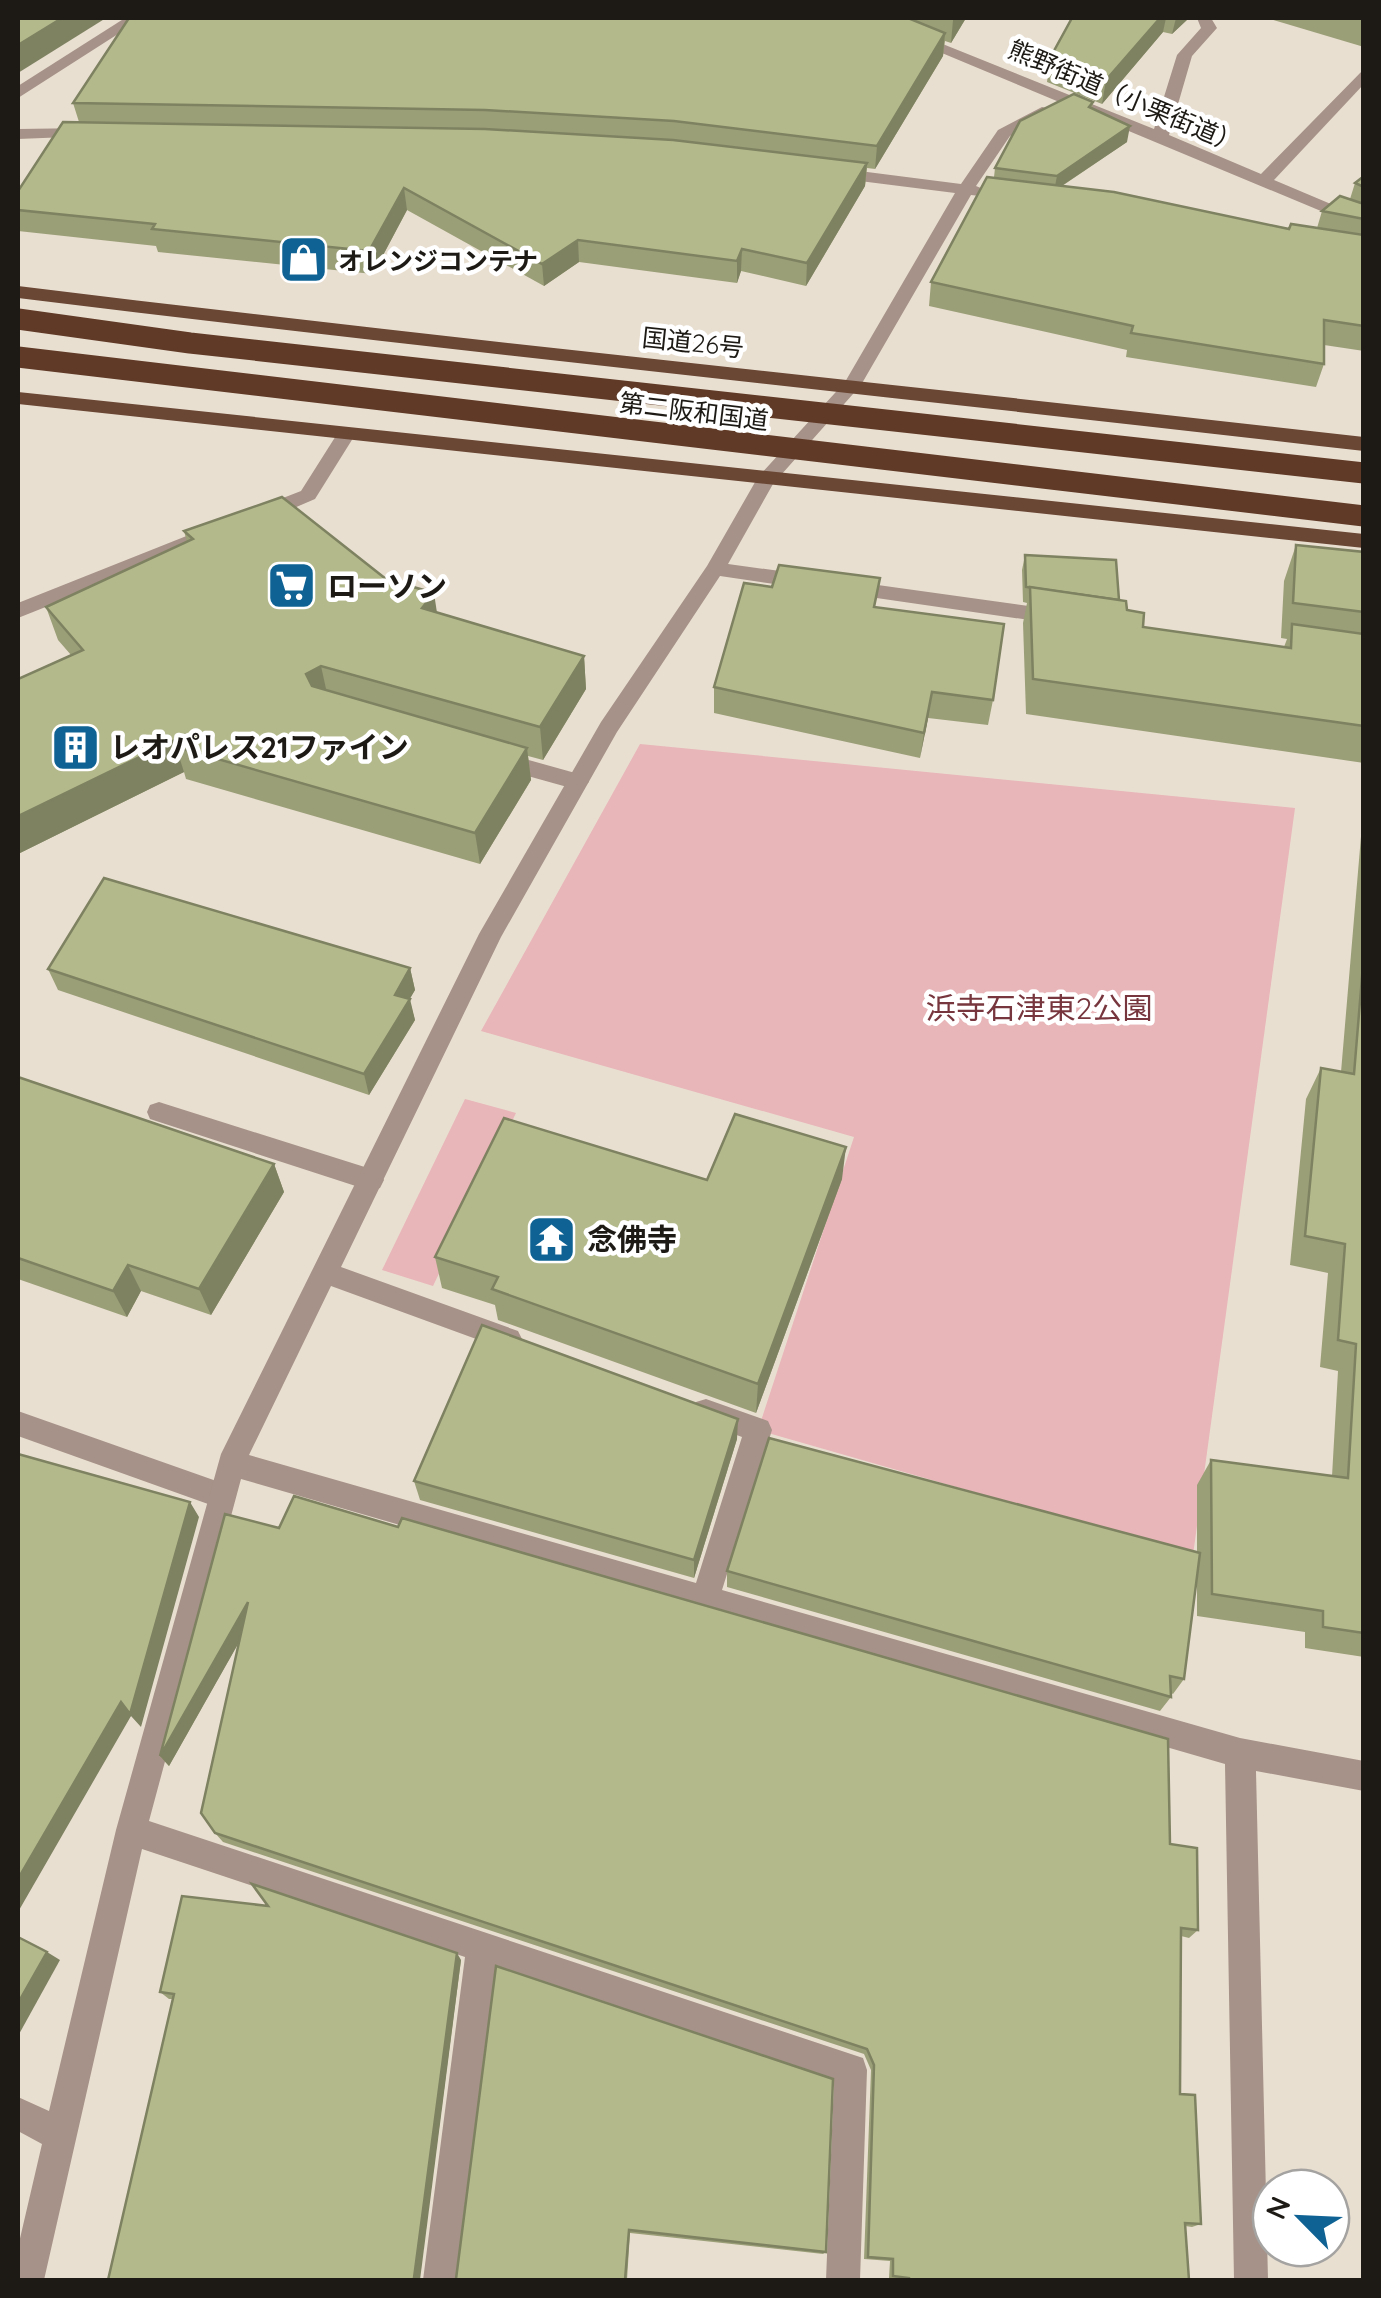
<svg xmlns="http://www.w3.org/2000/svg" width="1381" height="2298" font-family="Quicksand,'Noto Sans JP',sans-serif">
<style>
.green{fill:#e8b5b8}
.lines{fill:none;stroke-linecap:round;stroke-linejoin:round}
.service{fill:#a69288;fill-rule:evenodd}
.minor{fill:#a69288;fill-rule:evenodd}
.trunk{fill:#6a4634;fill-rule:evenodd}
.motorway-bridge{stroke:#603a27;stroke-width:21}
.wall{fill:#9b9f78}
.shaded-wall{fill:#7e8261}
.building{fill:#b4b98b;stroke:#7e8261;stroke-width:2.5}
.labels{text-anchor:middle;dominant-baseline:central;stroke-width:9;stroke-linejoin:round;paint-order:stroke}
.far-street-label{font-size:25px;fill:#1d1a15;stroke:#fff}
.far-poi-label{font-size:25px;font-weight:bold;fill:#1d1a15;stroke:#fff;text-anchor:start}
.poi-label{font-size:30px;font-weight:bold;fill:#1d1a15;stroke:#fff;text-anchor:start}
.park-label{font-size:30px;fill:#77363d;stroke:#fff}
</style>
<rect width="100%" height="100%" fill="#e9dfd1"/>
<g class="green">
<path d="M640,744L1295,808L1193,1555L758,1430L854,1137L481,1031Z"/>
<path d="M465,1099L516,1113L433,1286L382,1270Z"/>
</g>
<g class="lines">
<g class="service">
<path d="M500,752L586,776L589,782L578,790L492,766L489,760Z"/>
<path d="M159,1102L371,1169L380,1172L384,1180L380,1188L371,1191L150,1119L147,1112L150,1105Z"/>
<path d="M18,1411L222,1483L232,1487L236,1496L232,1505L222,1509L18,1436Z"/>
</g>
<g class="minor">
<path d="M125,18H143L18,98V86Z"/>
<path d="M858,18H878L1154,129L1177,55L1201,28L1197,18H1211L1217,28L1192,56L1169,135L1261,174L1364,69V84L1274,180L1364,218V229Z"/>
<path d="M1042,107L1056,110L1010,136L976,186L988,191L980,196L971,195L861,385L773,484L728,564L809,575L819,582L809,589L720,576L617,732L501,937L341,1267L518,1331L522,1339L518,1347L509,1351L331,1286L249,1455L696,1583L742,1437L696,1420L692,1411L696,1402L706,1399L768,1421L772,1430L722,1590L1240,1738L1364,1761V1791L1256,1771L1268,2280H1234L1225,1764L241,1479L149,1821L863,2058L867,2070L860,2280H826L834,2081L496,1968L457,2280H423L465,1957L142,1849L44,2280H18V2247L42,2144L18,2131V2097L49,2111L116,1830L221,1454L479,934L601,722L707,566L758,477L845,382L955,193L836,178L828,173L836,168L961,184L998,130Z"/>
<path d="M87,128L93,130V136L18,139V129Z"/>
<path d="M346,429L355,435L315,499L266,520H252V510L301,491L339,431Z"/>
<path d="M194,533L201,535V545L18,618V603Z"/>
<path d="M849,581L1057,610L1067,617L1057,624L842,593V583Z"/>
</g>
<g class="trunk">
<path d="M18,286C466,341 915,386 1364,437V451C915,399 466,353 18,298Z"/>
<path d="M18,392L1364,534V548L18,404Z"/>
</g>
<g class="motorway-bridge">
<path d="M18,319L190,343L1364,473"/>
<path d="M18,357L1364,516"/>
</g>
</g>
<g class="wall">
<path d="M129,18H966L951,43L945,41L943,56L875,169L867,168L865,186L806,286L741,271L737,283L579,262L544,286L407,210L373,274L158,252L156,246L18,231V191L79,122L73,103Z"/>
<path d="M1072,18H1189L1172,34L1163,32L1102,104L1047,82L1050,58Z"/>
<path d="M1267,18H1364V47Z"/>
<path d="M1093,102L1092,109L1127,142L1062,186L1289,229L1317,228L1322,211L1350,199L1355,183L1364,176V351L1324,345V364L1316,387L1126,357L1127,350L929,306L931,282L994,177L995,168Z"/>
<path d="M184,531L386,579L437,613L584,656L586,689L543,760L528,756L531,780L480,864L186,779L184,772L18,854V679L71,655L58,640L46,607L187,542Z"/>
<path d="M1296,545L1364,552V763L1026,714L1023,623L1027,603L1023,602L1022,570L1025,555L1119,600L1143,627L1284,647L1287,639L1281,638L1284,581Z"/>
<path d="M877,608L993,700L988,725L928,718L920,758L714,713V687Z"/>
<path d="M1364,801V1657L1305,1648V1632L1197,1616V1578L1184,1679L1173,1694L1171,1693V1697L1160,1711L727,1587V1571L1197,1553V1485L1211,1460L1332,1476L1338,1371L1320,1367L1328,1273L1290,1265L1306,1099L1321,1068L1341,1072Z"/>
<path d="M410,968L415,990L409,999L415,1020L369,1095L58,990L48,969Z"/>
<path d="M18,1077L274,1164L284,1192L211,1315L141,1291L127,1317L18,1279Z"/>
<path d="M842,1179L756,1413L498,1320L495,1305L442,1288L435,1257L707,1180Z"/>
<path d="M737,1439L694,1578L420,1500L414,1481Z"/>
<path d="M225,1514L1170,1844L1198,1930L1189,1938L1181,1936L1180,2094L1201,2224L1192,2227L1185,2226L1189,2280H905L889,2278L890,2261L864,2259L871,2070L864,2054L223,1842L215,1833L239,1642L169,1766L160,1756Z"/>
<path d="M461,1960L419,2280L173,1999H169L160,1992Z"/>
<path d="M496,1966L826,2252L823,2254L630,2233L627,2280H437L456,2279Z"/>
</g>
<g class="shaded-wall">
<path d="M62,18H106L18,73V45Z"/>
<path d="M955,18H966L951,43L953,20Z"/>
<path d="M1160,18H1166L1163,32L1102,104L1106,80Z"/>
<path d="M1176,18H1189L1172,34Z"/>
<path d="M945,33L943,56L875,169L877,146Z"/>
<path d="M1130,126L1127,142L1054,191L1057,176Z"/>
<path d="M867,163L865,186L806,286L807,263Z"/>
<path d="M404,188L407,210L373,274L369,251Z"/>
<path d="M578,240L579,262L544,286L542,264Z"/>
<path d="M742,249L741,271L737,283V261Z"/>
<path d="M434,593L439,626L422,608Z"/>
<path d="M584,656L586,689L543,760L540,727Z"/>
<path d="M321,666L328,698L314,707L306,674Z"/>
<path d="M932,692L928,718L920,758L924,733Z"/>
<path d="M183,736L176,747L184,772L18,854V816Z"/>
<path d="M527,748L531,780L480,864L475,833Z"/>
<path d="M410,968L415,990L400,1016L395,995Z"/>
<path d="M410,999L415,1020L369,1095L364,1074Z"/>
<path d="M846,1147L842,1179L756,1413L758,1384Z"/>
<path d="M274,1164L284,1192L211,1315L199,1289Z"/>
<path d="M128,1265L141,1291L127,1317L113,1291Z"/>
<path d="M738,1419L737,1439L694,1578V1560Z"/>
<path d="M190,1502L199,1517L141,1727L131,1716L18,1912V1879Z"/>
<path d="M248,1602L255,1614L169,1766L160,1756Z"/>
<path d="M47,1952L60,1960L18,2036V2003Z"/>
<path d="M457,1953L461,1960L420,2280H417L414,2278Z"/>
</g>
<g class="building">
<path d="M18,18H62L18,45Z"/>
<path d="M129,18H908L945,33L877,146L674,121L485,110L73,103Z"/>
<path d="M1072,18H1160L1106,80L1050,58Z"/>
<path d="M1074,94L1093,102L1089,107L1130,126L1057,176L995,168L1020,121Z"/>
<path d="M63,122L485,129L673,140L867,163L807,263L742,249L737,261L578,240L542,264L404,188L369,251L152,229L155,224L18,210V191Z"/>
<path d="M1364,176V187L1355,183Z"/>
<path d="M987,177L1114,192L1289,229L1291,224L1364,235V326L1324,320V364L1131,333L1133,326L931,282Z"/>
<path d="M1340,196L1364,204V219L1322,211Z"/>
<path d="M282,497L386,579L434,593L422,608L584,656L540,727L321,666L306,674L312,686L527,748L475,833L176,747L183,736L18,816V679L83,650L46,607L193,539L184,531Z"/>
<path d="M1296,545L1364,552V612L1293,603Z"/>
<path d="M1025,555L1116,560L1119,600L1026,587Z"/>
<path d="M779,565L880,578L874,607L1004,624L993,700L932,692L924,733L714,687L744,583L772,587Z"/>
<path d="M1030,587L1126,601L1127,610L1144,613L1143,627L1291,648L1292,624L1364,634V726L1033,679Z"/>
<path d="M104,878L410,968L395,995L410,999L364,1074L48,969Z"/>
<path d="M1364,953V1633L1323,1627V1611L1212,1594L1211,1460L1348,1478L1356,1344L1338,1340L1345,1244L1305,1236L1321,1068L1354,1074Z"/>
<path d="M18,1077L274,1164L199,1289L128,1265L113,1291L18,1258Z"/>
<path d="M735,1114L846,1147L758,1384L492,1289L498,1277L435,1257L504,1118L707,1180Z"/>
<path d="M482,1325L738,1419L694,1560L414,1481Z"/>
<path d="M769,1438L1200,1553L1184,1679L1170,1676L1171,1697L727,1571Z"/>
<path d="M18,1454L190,1502L130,1714L121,1702L18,1879Z"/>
<path d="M294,1496L398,1527L402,1518L1168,1739L1170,1844L1197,1848L1198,1930L1181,1928L1180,2094L1195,2095L1201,2224L1185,2223L1189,2280H909V2278L893,2276V2259L868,2257L874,2065L867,2049L215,1833L201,1813L248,1602L160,1756L225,1514L279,1528Z"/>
<path d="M252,1884L457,1953L414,2278L417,2280H108L174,1994L160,1992L182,1896L268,1906Z"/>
<path d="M18,1937L47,1952L18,2003Z"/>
<path d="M496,1966L833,2079L826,2252L629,2230L625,2280H437L456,2279Z"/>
</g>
<defs>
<symbol id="shop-square" viewBox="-11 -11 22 22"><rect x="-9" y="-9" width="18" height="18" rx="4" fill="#0f6394" stroke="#fff"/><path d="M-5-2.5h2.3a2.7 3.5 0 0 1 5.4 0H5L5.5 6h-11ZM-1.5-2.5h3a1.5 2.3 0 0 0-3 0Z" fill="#fff"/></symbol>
<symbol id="supermarket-square" viewBox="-11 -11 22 22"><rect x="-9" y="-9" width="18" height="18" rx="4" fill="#0f6394" stroke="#fff"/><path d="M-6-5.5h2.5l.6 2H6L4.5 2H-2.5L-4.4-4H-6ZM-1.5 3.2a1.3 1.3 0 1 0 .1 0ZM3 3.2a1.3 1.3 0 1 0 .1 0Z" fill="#fff"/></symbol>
<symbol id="building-square" viewBox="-11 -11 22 22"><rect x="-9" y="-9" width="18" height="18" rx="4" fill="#0f6394" stroke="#fff"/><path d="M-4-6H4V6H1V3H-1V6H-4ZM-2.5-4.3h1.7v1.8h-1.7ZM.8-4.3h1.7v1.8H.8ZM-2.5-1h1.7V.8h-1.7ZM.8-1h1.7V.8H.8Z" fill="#fff"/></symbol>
<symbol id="temple-square" viewBox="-11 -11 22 22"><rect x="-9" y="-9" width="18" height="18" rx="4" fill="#0f6394" stroke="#fff"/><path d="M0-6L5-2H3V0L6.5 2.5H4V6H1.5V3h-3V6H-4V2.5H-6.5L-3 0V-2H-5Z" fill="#fff"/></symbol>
</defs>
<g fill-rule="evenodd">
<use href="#shop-square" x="276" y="232" width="55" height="55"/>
<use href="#supermarket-square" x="264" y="558" width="55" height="55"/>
<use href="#building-square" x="48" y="720" width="55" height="55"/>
<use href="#temple-square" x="524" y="1212" width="55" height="55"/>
</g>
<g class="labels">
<g class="far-street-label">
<text transform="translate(1125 96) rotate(23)">熊野街道（小栗街道）</text>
<text transform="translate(693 342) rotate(6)">国道26号</text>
<text transform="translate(694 411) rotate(7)">第二阪和国道</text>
</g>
<g class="far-poi-label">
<text x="338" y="260">オレンジコンテナ</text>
</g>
<g class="poi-label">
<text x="327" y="586">ローソン</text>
<text x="110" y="747">レオパレス21ファイン</text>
<text x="587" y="1239">念佛寺</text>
</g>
<g class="park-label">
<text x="1039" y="1008">浜寺石津東2公園</text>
</g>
</g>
<rect width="1381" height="2298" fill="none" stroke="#1d1a15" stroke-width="40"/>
<g transform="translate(1301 2218) rotate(294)"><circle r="48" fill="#ffffff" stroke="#a5a3a1" stroke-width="2.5"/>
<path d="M0-8L18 38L0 25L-18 38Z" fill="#0f6394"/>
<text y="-15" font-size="28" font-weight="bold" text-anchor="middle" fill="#1d1a15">N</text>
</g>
</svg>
